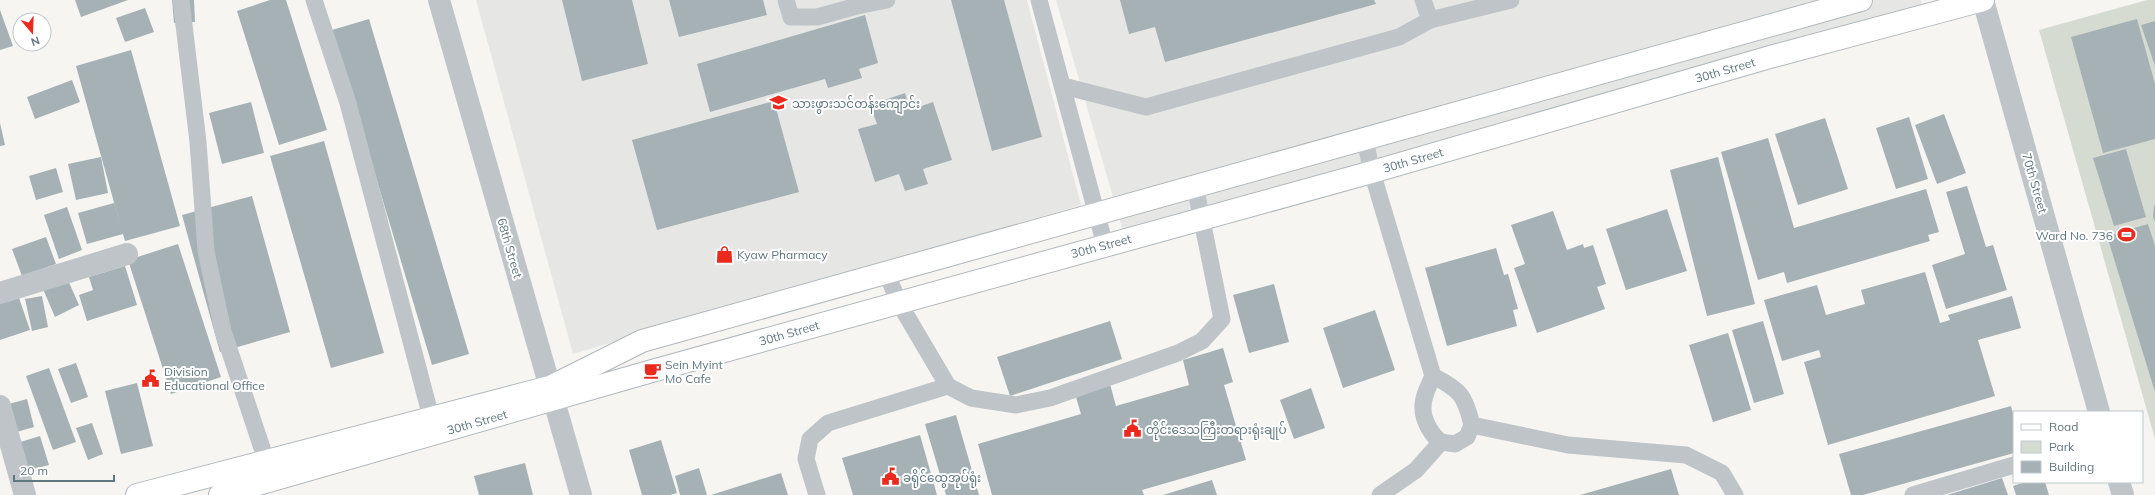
<svg xmlns="http://www.w3.org/2000/svg" width="2155" height="495" font-family="Mulish,'Noto Sans Myanmar',sans-serif">
<style>
.built{fill:#e6e7e5}
.green{fill:#d6dbd1}
.building{fill:#a5b1b5}
.lines{fill:none;stroke-linecap:round;stroke-linejoin:round}
.secondary-casing{stroke:#b0b8bc;stroke-width:24}
.lane{stroke:#bec4c7;stroke-width:17}
.street{stroke:#bec4c7;stroke-width:22}
.secondary{stroke:#fff;stroke-width:22}
.labels{text-anchor:middle;dominant-baseline:central;stroke-width:4;stroke-linejoin:round;paint-order:stroke}
.street-label{font-size:12px;fill:#5f767f;stroke:#fff}
.poi-label{font-size:12px;fill:#5f767f;stroke:#fff;text-anchor:start}
</style>
<rect width="100%" height="100%" fill="#f6f5f2"/>
<g class="built">
<path d="M476,0H1027L1081,205L573,354Z"/>
<path d="M1056,0H1921L1923,9L1126,242Z"/>
</g>
<path class="green" d="M2147,0H2155V439L2039,30Z"/>
<g class="building">
<path d="M75,0H128L81,17Z"/>
<path d="M172,0H194L195,22L174,23Z"/>
<path d="M270,0H286L327,130L279,145L237,11Z"/>
<path d="M562,0H632L648,64L582,81Z"/>
<path d="M669,0H763L767,15L679,37Z"/>
<path d="M951,0H1004L1042,137L992,151Z"/>
<path d="M1120,0H1374L1376,4L1165,62L1155,27L1129,34Z"/>
<path d="M145,8L154,32L125,42L116,18Z"/>
<path d="M0,10L13,46L0,50Z"/>
<path d="M865,15L878,63L859,69L862,78L828,88L825,79L710,112L697,64Z"/>
<path d="M369,19L469,354L432,365L332,30Z"/>
<path d="M2137,19L2155,84V139L2103,153L2071,37Z"/>
<path d="M2155,21V66L2141,25Z"/>
<path d="M131,50L180,226L125,241L123,234L87,244L78,213L114,203L120,224L76,66Z"/>
<path d="M72,80L80,102L35,119L27,97Z"/>
<path d="M905,93L910,110L933,102L952,160L923,169L928,184L905,191L899,174L875,182L858,129L877,124L870,105Z"/>
<path d="M774,101L799,192L657,230L632,140Z"/>
<path d="M251,102L264,153L222,164L209,113Z"/>
<path d="M1944,114L1966,173L1937,184L1915,125Z"/>
<path d="M1909,117L1928,179L1896,189L1876,128Z"/>
<path d="M1825,118L1848,189L1798,205L1775,134Z"/>
<path d="M0,123L5,145L0,146Z"/>
<path d="M1768,138L1794,228L1926,189L1939,232L1928,235L1930,241L1787,283L1784,272L1758,280L1721,152Z"/>
<path d="M324,141L384,353L331,368L270,156Z"/>
<path d="M2126,149L2146,217L2114,226L2093,158Z"/>
<path d="M101,157L108,193L76,200L68,164Z"/>
<path d="M1718,157L1755,304L1707,316L1670,170Z"/>
<path d="M56,168L63,192L36,200L29,176Z"/>
<path d="M1967,186L1986,247L1993,245L2007,290L1946,309L1932,265L1965,254L1946,192Z"/>
<path d="M252,196L290,332L220,352L182,215Z"/>
<path d="M2154,205H2155V222L2153,217Z"/>
<path d="M67,207L82,250L59,259L44,215Z"/>
<path d="M1667,209L1687,271L1626,290L1606,229Z"/>
<path d="M1553,211L1567,250L1583,244L1584,248L1593,245L1606,284L1597,287L1605,309L1537,333L1514,268L1525,264L1511,225Z"/>
<path d="M2148,224L2155,246V392L2107,236Z"/>
<path d="M46,237L56,264L22,276L12,249Z"/>
<path d="M178,244L221,377L171,394L128,260Z"/>
<path d="M1496,248L1504,275L1508,274L1518,309L1513,310L1517,326L1447,346L1425,268Z"/>
<path d="M125,266L137,305L87,321L79,295L93,290L89,277Z"/>
<path d="M1925,272L1940,323L1950,320L1948,315L2012,296L2021,328L1978,340L1995,396L1828,445L1804,362L1821,357L1819,350L1782,361L1764,300L1817,285L1826,315L1865,304L1861,290Z"/>
<path d="M67,278L79,305L55,317L43,289Z"/>
<path d="M1274,284L1289,342L1249,353L1233,295Z"/>
<path d="M18,295L30,330L0,340V301Z"/>
<path d="M42,296L48,327L32,331L25,299Z"/>
<path d="M1375,310L1395,370L1343,388L1323,328Z"/>
<path d="M1110,321L1122,359L1010,396L997,357Z"/>
<path d="M1763,321L1784,394L1754,403L1732,330Z"/>
<path d="M1728,333L1751,410L1713,422L1689,345Z"/>
<path d="M1223,348L1233,382L1224,385L1246,460L1142,490L1144,495H992L978,444L1081,414L1075,394L1110,384L1116,406L1189,385L1183,360Z"/>
<path d="M76,363L88,397L71,403L58,369Z"/>
<path d="M49,368L76,442L53,450L26,376Z"/>
<path d="M137,383L153,446L121,454L105,391Z"/>
<path d="M1311,388L1325,428L1294,439L1280,400Z"/>
<path d="M27,399L34,427L13,433L5,405Z"/>
<path d="M2011,406L2014,417V453L1863,495H1851L1839,454Z"/>
<path d="M956,415L979,495H946L925,424Z"/>
<path d="M92,423L103,454L88,460L76,428Z"/>
<path d="M920,435L937,495H853L842,458Z"/>
<path d="M40,436L49,465L25,471L17,443Z"/>
<path d="M661,440L677,493L670,495H642L629,450Z"/>
<path d="M525,463L533,495H479L474,476Z"/>
<path d="M699,468L707,495H680L675,476Z"/>
<path d="M1671,469L1679,495H1580Z"/>
<path d="M781,473L788,495H711Z"/>
<path d="M2002,478L2008,495H1947Z"/>
<path d="M1212,480L1217,495H1163Z"/>
<path d="M2025,482H2045L2049,495H2016L2013,486Z"/>
</g>
<g class="lines">
<defs>
<g id="secondary">
<path d="M137,495L550,387L642,341L1861,0"/>
<path d="M220,495L652,371L1372,172L1770,57L1983,0"/>
</g>
</defs>
<use href="#secondary" class="secondary-casing"/>
<g class="lane">
<path d="M181,0L198,142L206,251L223,331L270,472"/>
<path d="M314,0L348,103L431,417"/>
<path d="M786,0L791,17H817L857,6L887,0"/>
<path d="M1039,0L1105,245"/>
<path d="M1430,20L1511,0"/>
<path d="M1063,86L1146,107L1399,37L1430,20L1423,0"/>
<path d="M1365,140L1372,172L1433,376C1461,390 1465,396 1472,425L1568,445L1686,455L1722,473L1735,495"/>
<path d="M886,272L899,303L948,386L971,398L1016,405L1050,398L1178,353L1202,341L1222,319L1195,186"/>
<path d="M1433,376C1429,386 1422,397 1423,409C1423,419 1431,435 1440,441C1444,443 1450,443 1455,444L1467,437L1472,425"/>
<path d="M817,495L806,459L810,439L828,423L948,386"/>
<path d="M1380,495L1416,470L1441,442"/>
<path d="M1913,495L2014,465"/>
</g>
<g class="street">
<path d="M439,0L581,495"/>
<path d="M1983,0L2099,412"/>
<path d="M0,293L127,254"/>
<path d="M0,406L25,495"/>
<path d="M2119,482L2123,495"/>
</g>
<use href="#secondary" class="secondary"/>
</g>
<defs>
<symbol id="school-bare" viewBox="-9 -9 18 18"><path d="M0-5L7-2L0 1L-7-2ZM-4 1L0 2.5L4 1V4Q0 6-4 4Z" fill="#eb291d" stroke="#fff" stroke-width="2.5" paint-order="stroke"/></symbol>
<symbol id="stadium-bare" viewBox="-9 -9 18 18"><path d="M0-5a6.5 5 0 1 0 0 10a6.5 5 0 1 0 0-10ZM-3.5-1.8h7v3.6h-7Z" fill="#eb291d" stroke="#fff" stroke-width="2.5" paint-order="stroke"/></symbol>
<symbol id="shop-bare" viewBox="-9 -9 18 18"><path d="M-5-2.5h2.3a2.7 3.5 0 0 1 5.4 0H5L5.5 6h-11ZM-1.5-2.5h3a1.5 2.3 0 0 0-3 0Z" fill="#eb291d" stroke="#fff" stroke-width="2.5" paint-order="stroke"/></symbol>
<symbol id="cafe-bare" viewBox="-9 -9 18 18"><path d="M-5.5-4.5H6V0H3Q3 3.5 0 3.5H-2.5Q-5.5 3.5-5.5 0ZM3-3.2v2h1.7v-2ZM-6 4.5H4V6H-6Z" fill="#eb291d" stroke="#fff" stroke-width="2.5" paint-order="stroke"/></symbol>
<symbol id="civic-bare" viewBox="-9 -9 18 18"><path d="M-.6-6.5H3V-4.5H.6V-3L4-1V1h2V6H-6V1h2V-1L-.6-3ZM-1.2 2.5V6h2.4V2.5Z" fill="#eb291d" stroke="#fff" stroke-width="2.5" paint-order="stroke"/></symbol>
</defs>
<g fill-rule="evenodd">
<use href="#school-bare" x="766" y="90" width="25" height="25"/>
<use href="#stadium-bare" x="2114" y="222" width="25" height="25"/>
<use href="#shop-bare" x="712" y="242" width="25" height="25"/>
<use href="#cafe-bare" x="640" y="358" width="25" height="25"/>
<use href="#civic-bare" x="138" y="366" width="25" height="25"/>
<use href="#civic-bare" x="1120" y="416" width="25" height="25"/>
<use href="#civic-bare" x="878" y="464" width="25" height="25"/>
</g>
<g class="labels">
<g class="street-label">
<text transform="translate(1725 70) rotate(-16)">30th Street</text>
<text transform="translate(1413 160) rotate(-16)">30th Street</text>
<text transform="translate(2035 183) rotate(74)">70th Street</text>
<text transform="translate(1101 246) rotate(-15)">30th Street</text>
<text transform="translate(510 248) rotate(74)">68th Street</text>
<text transform="translate(789 333) rotate(-16)">30th Street</text>
<text transform="translate(477 422) rotate(-16)">30th Street</text>
</g>
<g class="poi-label">
<text x="792" y="103">သားဖွားသင်တန်းကျောင်း</text>
<text x="2113" y="235" text-anchor="end">Ward No. 736</text>
<text x="737" y="254">Kyaw Pharmacy</text>
<text x="665" y="364">Sein Myint<tspan x="665" dy="14">Mo Cafe</tspan></text>
<text x="164" y="371">Division<tspan x="164" dy="14">Educational Office</tspan></text>
<text x="1146" y="429">တိုင်းဒေသကြီးတရားရုံးချုပ်</text>
<text x="903" y="477">ခရိုင်ထွေအုပ်ရုံး</text>
</g>
</g>
<rect x="2013" y="411" width="130" height="72" fill="#ffffff" stroke="#bfc8cc"/>
<rect x="2021" y="424" width="20" height="6" fill="#ffffff" stroke="#bfc8cc"/>
<text x="2049" y="431" font-size="12" fill="#5f767f">Road</text>
<rect x="2021" y="441" width="20" height="12" fill="#d6dbd1" stroke="#bfc8cc"/>
<text x="2049" y="451" font-size="12" fill="#5f767f">Park</text>
<rect x="2021" y="461" width="20" height="12" fill="#a5b1b5" stroke="#bfc8cc"/>
<text x="2049" y="471" font-size="12" fill="#5f767f">Building</text>
<g transform="translate(32 32) rotate(161)"><circle r="19" fill="#ffffff" stroke="#bfc8cc"/>
<path d="M0-3L7 15L0 10L-7 15Z" fill="#eb291d"/>
<text y="-6" font-size="11" font-weight="bold" text-anchor="middle" fill="#5f767f">N</text>
</g>
<path d="M14 475v6h100v-6" fill="none" stroke="#5f767f" stroke-width="2"/>
<text x="20" y="475" font-size="12" fill="#5f767f" stroke="#ffffff" stroke-width="3" paint-order="stroke">20 m</text>
</svg>
